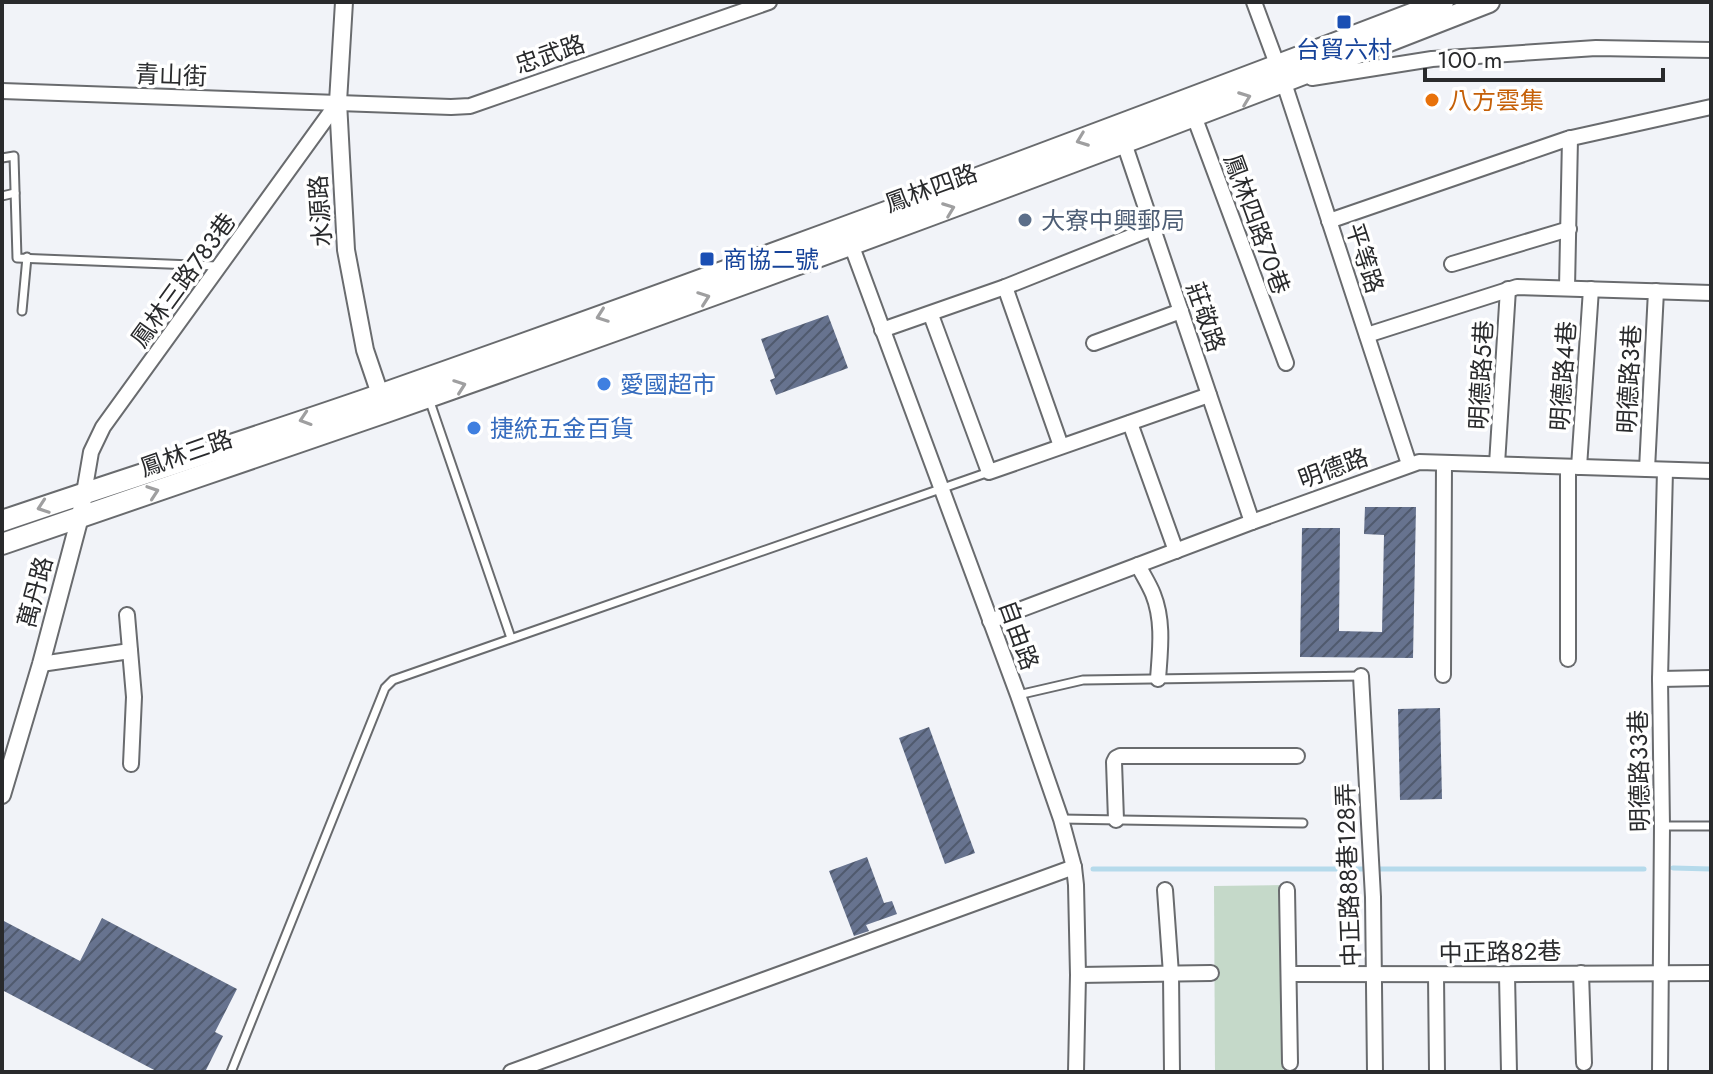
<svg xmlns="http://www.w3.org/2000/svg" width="1713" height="1074" font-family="Jost,'Noto Sans TC',sans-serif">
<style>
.green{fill:#c5d9c9}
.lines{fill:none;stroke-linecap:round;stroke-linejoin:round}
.stream{stroke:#b5daeb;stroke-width:5}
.building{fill:url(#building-hatch)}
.service-casing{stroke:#696b6e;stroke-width:11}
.minor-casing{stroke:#696b6e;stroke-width:18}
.tertiary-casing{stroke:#696b6e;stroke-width:20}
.primary-casing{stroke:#696b6e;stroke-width:24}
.service{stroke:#fff;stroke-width:7}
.minor{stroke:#fff;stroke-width:14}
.tertiary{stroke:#fff;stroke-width:16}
.primary{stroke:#fff;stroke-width:20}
.oneway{stroke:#9f9fa0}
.transit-dot{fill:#1a4fb4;stroke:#fff;stroke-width:3}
.food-dot{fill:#e8710a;stroke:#fff;stroke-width:3}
.service-dot{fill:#5c6f8a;stroke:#fff;stroke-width:3}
.shop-dot{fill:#3f7fe0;stroke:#fff;stroke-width:3}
.labels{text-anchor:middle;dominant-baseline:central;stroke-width:7;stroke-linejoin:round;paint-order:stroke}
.transit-label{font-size:24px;fill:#164399;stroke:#fff}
.street-label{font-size:24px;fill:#292a2c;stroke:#fff}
.food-label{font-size:24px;fill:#c56008;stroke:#fff;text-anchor:start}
.service-label{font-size:24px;fill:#4e5e75;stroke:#fff;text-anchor:start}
.shop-label{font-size:24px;fill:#366cbe;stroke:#fff;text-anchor:start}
</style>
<defs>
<pattern id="building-hatch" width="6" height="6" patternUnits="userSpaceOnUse" patternTransform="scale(2)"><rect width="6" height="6" fill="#67738f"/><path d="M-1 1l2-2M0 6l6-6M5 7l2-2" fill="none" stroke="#505a6e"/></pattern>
</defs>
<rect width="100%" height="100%" fill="#f1f3f8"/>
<path class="green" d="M1282,885L1283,1072H1215L1214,886Z"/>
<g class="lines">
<g class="stream">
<path d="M1673,868L1711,869"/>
<path d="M1093,869H1644"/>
</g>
</g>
<g class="building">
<path d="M828,315L848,368L776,395L770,380L775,378L761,339Z"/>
<path d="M1365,507H1416L1413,658L1300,657L1302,528H1340L1339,631L1382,632L1384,535L1364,534Z"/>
<path d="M1440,708L1442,799L1400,800L1398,709Z"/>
<path d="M929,727L975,853L945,864L899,738Z"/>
<path d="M867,857L884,903L892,901L897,914L866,925L869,931L854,936L829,871Z"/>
<path d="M102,918L237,989L215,1032L223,1036L205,1072H158L2,990V920L80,961Z"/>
</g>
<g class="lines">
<defs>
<g id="service">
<path d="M2,158L14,156L17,258L217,266"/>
<path d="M2,196L15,193"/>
<path d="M22,311L27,257"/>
<path d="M429,399L511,638"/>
<path d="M1018,695L1083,680L1361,676"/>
<path d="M1061,819L1303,823"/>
<path d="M1662,826H1711"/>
<path d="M231,1072L385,688L393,680L989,472"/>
</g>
<g id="minor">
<path d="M1254,2L1284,83L1409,464"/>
<path d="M1312,78L1432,59L1596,48L1711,50"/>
<path d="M2,91L451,107L470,106L769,2"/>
<path d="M1191,108L1286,363"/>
<path d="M1121,134L1252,522"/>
<path d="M1329,221L1567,139L1711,107"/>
<path d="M848,236L1018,695L1061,819L1074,867L1076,885L1078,975L1076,1072"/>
<path d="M1452,264L1569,229"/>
<path d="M1005,287L1061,446"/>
<path d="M1567,288L1570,138"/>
<path d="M931,315L989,472L1209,395"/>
<path d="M882,330L1005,287L1153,228"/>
<path d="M1367,335L1517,287L1711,293"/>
<path d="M1094,343L1181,311"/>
<path d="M1130,423L1176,551"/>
<path d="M1497,464L1508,289"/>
<path d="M1579,467L1591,289"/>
<path d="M1647,469L1656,291"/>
<path d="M84,493L91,452L103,427L338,102"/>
<path d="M1138,565C1143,575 1149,584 1153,594C1164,621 1160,651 1158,679"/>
<path d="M127,615L134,697L131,764"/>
<path d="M990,621L1252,522L1419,462L1711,471"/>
<path d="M1568,659V467"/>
<path d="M41,664L130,651"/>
<path d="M1443,675L1444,463"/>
<path d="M1361,676L1373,897L1375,1072"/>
<path d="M1660,679L1711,678"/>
<path d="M1116,820L1114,762L1116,758L1120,756H1297"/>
<path d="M1165,890L1171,974L1172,1072"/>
<path d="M1287,890L1290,1063"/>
<path d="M1581,973L1584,1063"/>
<path d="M1289,974C1430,975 1570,974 1711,973"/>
<path d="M1078,975L1211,973"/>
<path d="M1436,975L1437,1072"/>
<path d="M1507,975L1509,1072"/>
<path d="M511,1072L1074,867"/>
<path d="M1660,1072L1662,826L1660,679L1665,470"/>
</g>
<g id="tertiary">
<path d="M344,2L338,102L346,250L365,350L383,403"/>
<path d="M2,795L41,664L80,517L84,493"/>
</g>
<g id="primary">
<path d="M2,521C128,478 256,438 382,394C738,269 1091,137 1443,2"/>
<path d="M2,544C130,499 258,457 386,412C756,282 1124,145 1489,2"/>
</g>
</defs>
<use href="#service" class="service-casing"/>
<use href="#minor" class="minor-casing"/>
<use href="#tertiary" class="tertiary-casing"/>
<use href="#primary" class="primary-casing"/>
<use href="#service" class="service"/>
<use href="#minor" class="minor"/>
<use href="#tertiary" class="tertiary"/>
<use href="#primary" class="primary"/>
</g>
<defs><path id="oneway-chevron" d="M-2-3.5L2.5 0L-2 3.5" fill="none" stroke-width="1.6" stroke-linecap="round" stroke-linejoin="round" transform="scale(2)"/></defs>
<g class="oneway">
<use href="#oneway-chevron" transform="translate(1245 98) rotate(-21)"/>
<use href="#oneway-chevron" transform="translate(1082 140) rotate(159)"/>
<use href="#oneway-chevron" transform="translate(949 209) rotate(-21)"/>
<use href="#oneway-chevron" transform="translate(704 298) rotate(-20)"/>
<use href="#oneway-chevron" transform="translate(602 316) rotate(160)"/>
<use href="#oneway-chevron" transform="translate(460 386) rotate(-20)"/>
<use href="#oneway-chevron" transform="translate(305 419) rotate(162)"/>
<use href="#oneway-chevron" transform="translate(153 492) rotate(-19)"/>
<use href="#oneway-chevron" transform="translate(43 507) rotate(161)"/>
</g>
<g class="transit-dot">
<rect x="1336" y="14" width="16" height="16" rx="4"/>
<rect x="699" y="251" width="16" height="16" rx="4"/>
</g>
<circle class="food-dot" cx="1432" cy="100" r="8"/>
<circle class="service-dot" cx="1025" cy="220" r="8"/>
<g class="shop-dot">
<circle cx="604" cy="384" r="8"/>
<circle cx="474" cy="428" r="8"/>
</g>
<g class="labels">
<g class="transit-label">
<text x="1344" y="49">台貿六村</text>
<text x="723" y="259" text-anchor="start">商協二號</text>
</g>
<g class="street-label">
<text transform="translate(550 54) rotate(-19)">忠武路</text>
<text transform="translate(171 75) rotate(2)">青山街</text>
<text transform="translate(931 188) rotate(-20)">鳳林四路</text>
<text transform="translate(320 211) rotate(-94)">水源路</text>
<text transform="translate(1257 224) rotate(70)">鳳林四路70巷</text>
<text transform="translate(1365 258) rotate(72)">平等路</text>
<text transform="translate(183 280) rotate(-54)">鳳林三路783巷</text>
<text transform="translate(1206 317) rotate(71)">莊敬路</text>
<text transform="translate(1481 375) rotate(-87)">明德路5巷</text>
<text transform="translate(1563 376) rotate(-86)">明德路4巷</text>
<text transform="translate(1629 379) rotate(-87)">明德路3巷</text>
<text transform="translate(186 453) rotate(-19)">鳳林三路</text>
<text transform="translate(1333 468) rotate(-20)">明德路</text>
<text transform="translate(35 592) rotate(-75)">萬丹路</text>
<text transform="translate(1019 635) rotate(70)">自由路</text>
<text transform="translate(1639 771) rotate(-91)">明德路33巷</text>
<text transform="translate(1348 875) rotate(-92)">中正路88巷128弄</text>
<text transform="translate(1500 952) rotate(-1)">中正路82巷</text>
</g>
<g class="food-label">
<text x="1448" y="100">八方雲集</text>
</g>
<g class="service-label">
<text x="1041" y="220">大寮中興郵局</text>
</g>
<g class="shop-label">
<text x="620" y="384">愛國超市</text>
<text x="490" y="428">捷統五金百貨</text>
</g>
</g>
<rect width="1713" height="1074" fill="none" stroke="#292a2c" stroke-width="8"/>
<path d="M1425 68v12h238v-12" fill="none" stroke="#292a2c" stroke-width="4"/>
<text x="1437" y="68" font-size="24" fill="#292a2c" stroke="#ffffff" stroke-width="6" paint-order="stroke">100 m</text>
</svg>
